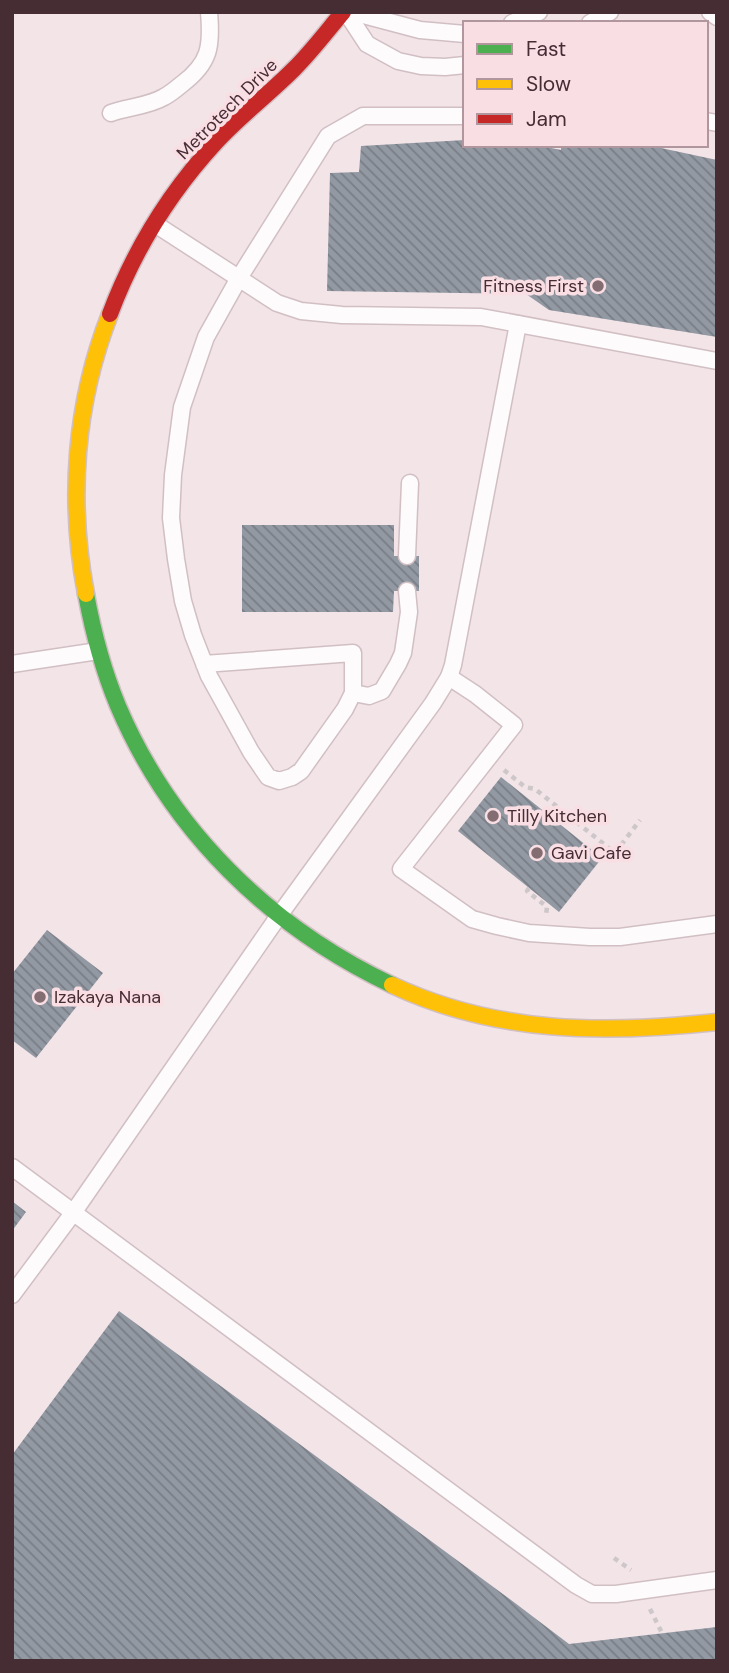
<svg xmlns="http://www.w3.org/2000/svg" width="729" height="1673" font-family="'DM Sans',sans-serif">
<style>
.building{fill:url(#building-back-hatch)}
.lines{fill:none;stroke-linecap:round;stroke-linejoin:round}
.lane-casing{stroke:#d1bfc3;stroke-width:19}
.fast-casing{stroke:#d1bfc3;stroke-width:19}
.slow-casing{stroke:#d1bfc3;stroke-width:19}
.jam-casing{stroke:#d1bfc3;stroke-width:19}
.path{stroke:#cdc7c9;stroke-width:4.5;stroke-dasharray:5 5;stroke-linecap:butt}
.lane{stroke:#fdfbfc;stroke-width:16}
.fast{stroke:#4caf50;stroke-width:16}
.slow{stroke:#ffc107;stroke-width:16}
.jam{stroke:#c62828;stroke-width:16}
.poi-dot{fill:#836d72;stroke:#f9dee4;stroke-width:2.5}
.labels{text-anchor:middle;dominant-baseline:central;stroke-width:7;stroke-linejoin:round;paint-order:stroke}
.street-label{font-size:18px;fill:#462d33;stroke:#f9dee4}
.poi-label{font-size:18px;fill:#462d33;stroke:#f9dee4;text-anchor:start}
</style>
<defs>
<pattern id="building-back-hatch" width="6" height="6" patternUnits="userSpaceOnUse" patternTransform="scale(1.75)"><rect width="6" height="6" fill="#9299a3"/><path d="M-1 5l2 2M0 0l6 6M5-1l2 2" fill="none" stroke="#797d85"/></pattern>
</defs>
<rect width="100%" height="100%" fill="#f3e4e8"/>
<g class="building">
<path d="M465,140V145H537L561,150V145H647L717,160V337L549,310L526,294L327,291L330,173L359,172L361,146Z"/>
<path d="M242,525H394V556H419V591H394L393,612H242Z"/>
<path d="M501,777L602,858L559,912L458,831Z"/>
<path d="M47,930L103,973L36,1058L12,1040V974Z"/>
<path d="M12,1201L26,1212L12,1231Z"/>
<path d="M119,1311L515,1603L569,1644L717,1627V1661H12V1455Z"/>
</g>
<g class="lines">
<defs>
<g id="lane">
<path d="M346,12L367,44L398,61L421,66L445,67L465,65"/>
<path d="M352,12L420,30L465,34"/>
<path d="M710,12L717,17"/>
<path d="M512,23L539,12"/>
<path d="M590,23L610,12"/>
<path d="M111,113C128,107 149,106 164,97C170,94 176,89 182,84C210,63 212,46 209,12"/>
<path d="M706,121L717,123"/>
<path d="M155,224L277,303L301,311L342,315L481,317L717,361"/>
<path d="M407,556L410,483"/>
<path d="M12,664L98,651"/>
<path d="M204,664L353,653V693L345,709L301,771L292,777L279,781L268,777L251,752L209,676L193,635L183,601L176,559L171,518L173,475L182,407L206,337L239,278L328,136L363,116H465"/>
<path d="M449,677L475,694L514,725L401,869L472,919L497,926L529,933L590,937H620L717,924"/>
<path d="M353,693L369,696L382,691L398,664L403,653L409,612L407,591"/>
<path d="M12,1167L576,1585L592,1594H616L717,1580"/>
<path d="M12,1295L73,1213L278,917L433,703L449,677L453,665L518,324"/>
</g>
<path id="fast" d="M86,594C93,632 103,670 118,706C171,831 270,927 392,985"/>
<g id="slow">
<path d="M86,594C68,500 75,403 110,314"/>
<path d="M392,985C496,1034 605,1034 717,1022"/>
</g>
<path id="jam" d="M110,314C134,250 170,192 216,142C240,116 269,94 294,69C312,51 327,31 343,12"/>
</defs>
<use href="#lane" class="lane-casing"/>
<use href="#fast" class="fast-casing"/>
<use href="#slow" class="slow-casing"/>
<use href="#jam" class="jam-casing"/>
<g class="path">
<path d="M504,770L525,787L535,789L615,853L640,820"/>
<path d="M529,888L527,891L547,907L546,915"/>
<path d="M614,1558L631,1570"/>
<path d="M650,1609L662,1633"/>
</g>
<use href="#lane" class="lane"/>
<use href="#fast" class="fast"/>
<use href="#slow" class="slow"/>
<use href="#jam" class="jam"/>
</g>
<g class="poi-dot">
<circle cx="598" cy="286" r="7"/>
<circle cx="493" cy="816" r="7"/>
<circle cx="537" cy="853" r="7"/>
<circle cx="40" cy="997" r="7"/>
</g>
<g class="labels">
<g class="street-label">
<text transform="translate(227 109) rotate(-45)">Metrotech Drive</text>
</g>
<g class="poi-label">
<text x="584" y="286" text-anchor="end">Fitness First</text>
<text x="507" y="816">Tilly Kitchen</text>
<text x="551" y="853">Gavi Cafe</text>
<text x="54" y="997">Izakaya Nana</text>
</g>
</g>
<rect width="729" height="1673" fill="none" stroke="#462d33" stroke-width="28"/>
<rect x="463" y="21" width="245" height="126" fill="#f9dee4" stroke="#b1979d" stroke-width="2"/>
<rect x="477" y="44" width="35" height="10" fill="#4caf50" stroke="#b1979d" stroke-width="2"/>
<text x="526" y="56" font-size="21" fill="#462d33">Fast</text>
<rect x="477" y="79" width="35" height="10" fill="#ffc107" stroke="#b1979d" stroke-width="2"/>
<text x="526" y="91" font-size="21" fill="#462d33">Slow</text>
<rect x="477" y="114" width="35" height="10" fill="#c62828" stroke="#b1979d" stroke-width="2"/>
<text x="526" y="126" font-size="21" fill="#462d33">Jam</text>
</svg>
